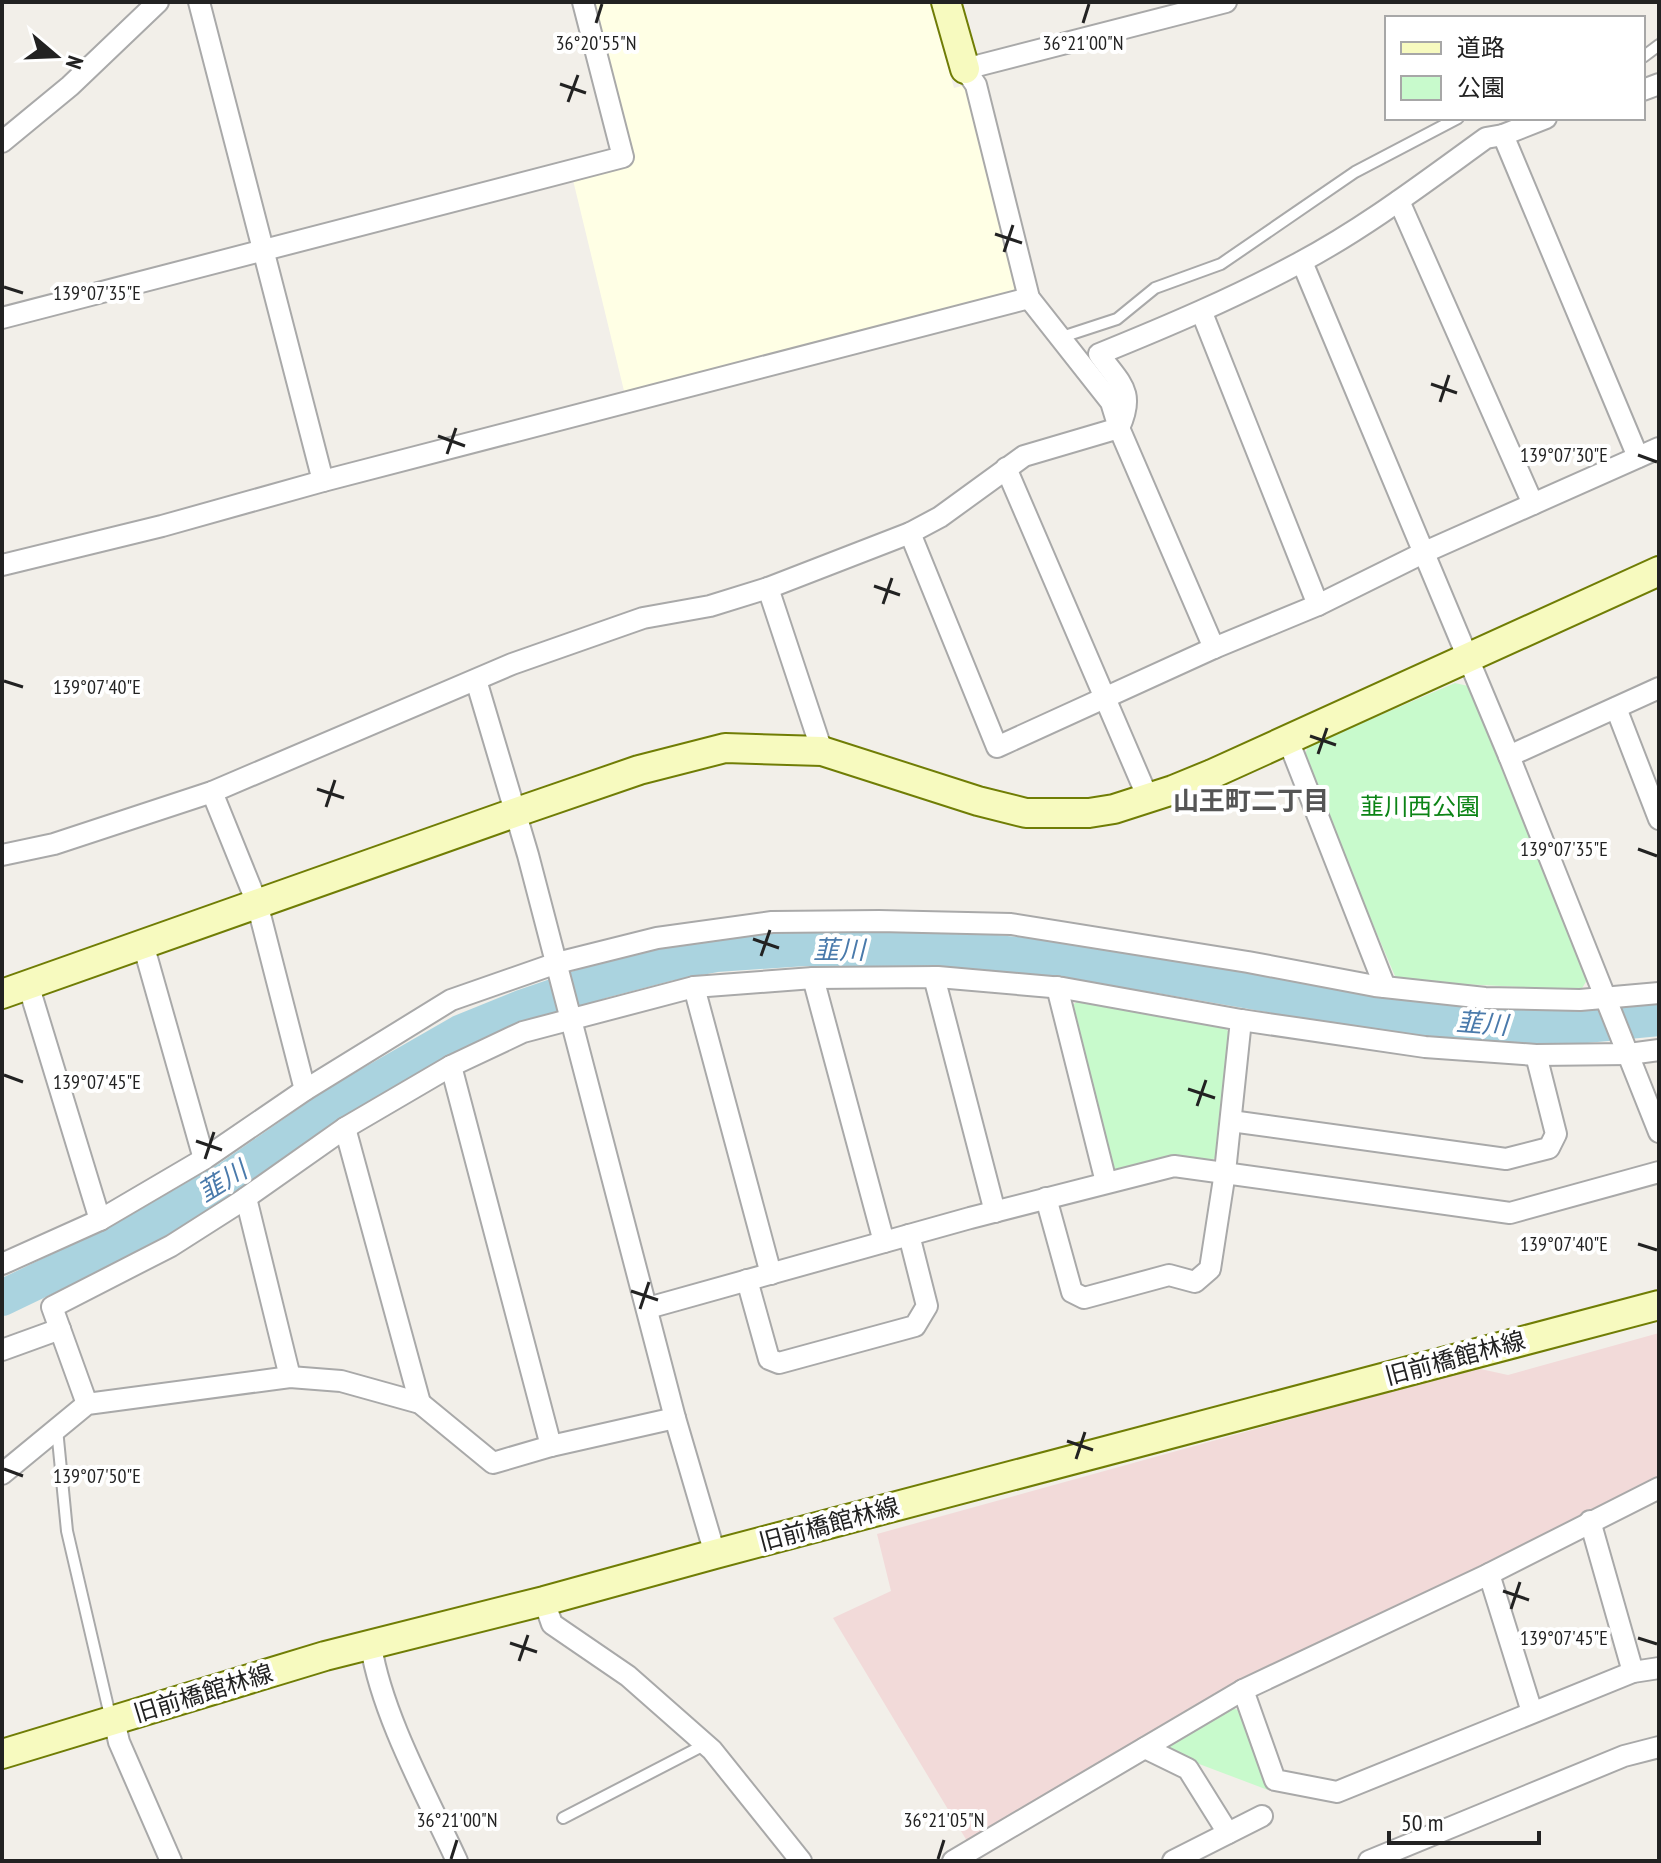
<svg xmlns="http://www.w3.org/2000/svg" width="1661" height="1863" font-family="'PT Sans Narrow','Noto Sans JP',sans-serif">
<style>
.commercial{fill:#f2dad9}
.education{fill:#ffffe5}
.park{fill:#c8facc}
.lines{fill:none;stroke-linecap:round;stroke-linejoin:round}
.river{stroke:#aad3df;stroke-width:36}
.lane-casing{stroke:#a9a9a9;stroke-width:14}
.street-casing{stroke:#a9a9a9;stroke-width:24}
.secondary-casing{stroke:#707d05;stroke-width:32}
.lane{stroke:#fff;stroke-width:10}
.street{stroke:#fff;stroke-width:20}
.secondary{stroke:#f7fabf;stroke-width:28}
.ticks{fill:none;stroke:#222;stroke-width:3}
.labels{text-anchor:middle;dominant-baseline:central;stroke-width:8;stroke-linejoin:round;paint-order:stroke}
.park-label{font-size:24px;fill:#0c8416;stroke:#fff}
.street-label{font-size:24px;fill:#222;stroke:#fff}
.neighbourhood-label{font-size:26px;font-weight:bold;fill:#555;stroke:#fff}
.water-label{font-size:26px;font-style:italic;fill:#4a7aab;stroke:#fff}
.ticks-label{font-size:20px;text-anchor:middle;fill:#222;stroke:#fff;stroke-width:8;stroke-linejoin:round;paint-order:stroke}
</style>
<rect width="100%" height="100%" fill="#f2efe9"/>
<path class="commercial" d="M1659,1333V1481L1497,1562L1228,1687L967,1841L833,1618L891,1591L877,1534L1476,1368L1508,1375Z"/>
<path class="education" d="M592,2H929L954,88L965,85L1018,288L1014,294L625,395L573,180L632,165Z"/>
<g class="park">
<path d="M1455,683L1468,686L1587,980L1581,990L1403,981L1395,976L1303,761L1308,746Z"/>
<path d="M1079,1000L1224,1026L1232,1037L1215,1158L1207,1162L1170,1156L1120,1172L1108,1165L1069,1008Z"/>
<path d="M1231,1707L1240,1711L1268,1790L1170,1753V1743Z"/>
</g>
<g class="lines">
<path class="river" d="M2,1298L127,1238L230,1178L338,1103L460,1033L524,1007L603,980L668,963L716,954L805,948L963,950L1028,956L1164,976L1412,1019L1554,1028L1659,1018"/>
<defs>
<g id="lane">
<path d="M1643,57L1659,45"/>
<path d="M1062,337L1117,319L1155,288L1221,264L1355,172L1458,118"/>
<path d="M57,1429L67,1531L108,1707L113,1718"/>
<path d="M563,1818L706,1744"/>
</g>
<g id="street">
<path d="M199,2L323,481"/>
<path d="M1643,90L1659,84"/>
<path d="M1503,135L1638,457"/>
<path d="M2,142L70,86L158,2"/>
<path d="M1399,201L1533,504"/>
<path d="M1302,262L1509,756L1659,1132"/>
<path d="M1202,313L1318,605"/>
<path d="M2,318L623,157L583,2"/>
<path d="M1006,468L1148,798"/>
<path d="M910,533L997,747L1214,648L1318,605L1425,552L1659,448"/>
<path d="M2,565L162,526L323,481L1029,298"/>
<path d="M768,588L822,751"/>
<path d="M1214,648L1119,428L1111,402L1029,298L976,85L965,69L1226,2"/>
<path d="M476,680L528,855L675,1418L715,1554"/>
<path d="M1616,708L1659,819"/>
<path d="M1288,740L1385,987"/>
<path d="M1509,756L1659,688"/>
<path d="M212,792L257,903L305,1090"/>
<path d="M2,855L54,844L212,792L512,664L643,618L710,606L768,588L910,533L940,517L1024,456L1119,428C1136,391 1120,384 1099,354C1168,326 1234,298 1299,263C1365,228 1425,182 1486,138L1503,135L1546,118"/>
<path d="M143,944L204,1159"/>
<path d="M934,977L995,1212"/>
<path d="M813,978L884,1242"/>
<path d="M28,984L100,1220"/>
<path d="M694,987L771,1274"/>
<path d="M1057,987L1106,1182"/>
<path d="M451,1066L551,1446"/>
<path d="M1231,1121L1506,1159L1549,1148L1556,1134L1536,1055"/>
<path d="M345,1128L420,1403"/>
<path d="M246,1198L290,1377"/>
<path d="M1046,1198L1072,1292L1084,1298L1169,1275L1195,1282L1210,1269L1225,1172L1241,1020"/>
<path d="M2,1264L100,1220L204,1159L305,1090L451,1000L557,963L657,938L772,922L879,921L1011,924L1248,962L1375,986L1485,998L1580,1000L1659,993"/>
<path d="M747,1280L769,1359L779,1363L915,1326L927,1306L909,1235"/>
<path d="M648,1308L970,1218L1174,1166L1510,1213L1659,1172"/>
<path d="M2,1350L60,1329"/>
<path d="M87,1404L52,1307L171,1246L240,1202L345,1128L451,1066L523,1032L694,987L813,978L938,977L1063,988L1241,1020L1425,1047L1536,1055L1629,1054L1659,1050"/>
<path d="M2,1474L87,1404L290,1377L341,1381L420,1403L493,1463L551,1446L675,1418"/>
<path d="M1590,1521L1633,1672"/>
<path d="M1489,1574L1532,1712"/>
<path d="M544,1601L552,1624L628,1676L712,1750L801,1861"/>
<path d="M371,1646C382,1715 427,1796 457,1861"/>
<path d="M1243,1690L1275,1780L1337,1792L1633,1672L1659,1668"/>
<path d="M114,1720L119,1742L171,1861"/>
<path d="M1145,1748L1188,1769L1228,1833"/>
<path d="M953,1861L1243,1690L1489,1574L1659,1488"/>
<path d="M1173,1861L1262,1816"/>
<path d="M1369,1861L1624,1756L1659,1747"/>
</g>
<g id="secondary">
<path d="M946,2L965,69"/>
<path d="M2,994L514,813L639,770L725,748L822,751L978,801L1026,813H1089L1114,809L1173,790L1212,774L1659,571"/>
<path d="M2,1754L325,1656L544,1601L715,1554L1659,1305"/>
</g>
</defs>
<use href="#lane" class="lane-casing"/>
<use href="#street" class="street-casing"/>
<use href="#secondary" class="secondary-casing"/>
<use href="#lane" class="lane"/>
<use href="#street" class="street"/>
<use href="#secondary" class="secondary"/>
</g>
<path class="ticks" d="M596,23L602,4M1083,23L1089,4M560,84L586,93M568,102L578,75M995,234L1022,243M1004,252L1013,225M4,287L23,293M1431,384L1457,393M1440,402L1449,375M438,436L465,446M447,454L456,428M1638,455L1657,462M874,586L900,595M883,604L892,578M4,681L23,687M1310,736L1336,745M1318,754L1327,728M317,789L344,798M326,807L335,780M1638,849L1657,856M753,939L779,948M761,956L770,930M4,1075L23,1082M1188,1089L1215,1098M1197,1106L1206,1080M196,1141L222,1150M205,1159L214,1132M1638,1244L1657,1250M631,1291L658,1300M640,1309L649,1282M1067,1441L1093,1450M1076,1459L1085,1432M4,1469L23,1476M1503,1591L1529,1600M1511,1609L1520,1582M1638,1638L1657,1644M510,1643L537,1652M519,1661L528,1635M451,1859L457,1840M938,1859L944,1840"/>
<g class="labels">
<g class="park-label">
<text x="1420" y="806">韮川西公園</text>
</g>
<g class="street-label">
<text transform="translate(1455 1358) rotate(-15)">旧前橋館林線</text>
<text transform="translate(829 1524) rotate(-15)">旧前橋館林線</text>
<text transform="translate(203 1693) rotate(-17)">旧前橋館林線</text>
</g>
<g class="neighbourhood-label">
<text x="1251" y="800">山王町二丁目</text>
</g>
<g class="water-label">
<text x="839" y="949">韮川</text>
<text transform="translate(1482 1023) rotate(4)">韮川</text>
<text transform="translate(222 1181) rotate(-32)">韮川</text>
</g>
</g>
<g class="ticks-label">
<text x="596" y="50">36°20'55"N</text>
<text x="1083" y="50">36°21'00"N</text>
<text x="97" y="300">139°07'35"E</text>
<text x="1564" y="462">139°07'30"E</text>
<text x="97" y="694">139°07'40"E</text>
<text x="1564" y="856">139°07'35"E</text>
<text x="97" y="1089">139°07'45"E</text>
<text x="1564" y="1251">139°07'40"E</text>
<text x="97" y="1483">139°07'50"E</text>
<text x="1564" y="1645">139°07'45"E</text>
<text x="457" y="1827">36°21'00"N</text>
<text x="944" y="1827">36°21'05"N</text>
</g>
<rect width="1661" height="1863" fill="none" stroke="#222222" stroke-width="8"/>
<rect x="1385" y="16" width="260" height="104" fill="#ffffff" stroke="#a7a7a7" stroke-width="2"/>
<rect x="1401" y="42" width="40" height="12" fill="#f7fabf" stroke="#a7a7a7" stroke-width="2"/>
<text x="1457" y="56" font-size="24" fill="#222222">道路</text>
<rect x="1401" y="76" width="40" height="24" fill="#c8facc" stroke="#a7a7a7" stroke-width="2"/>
<text x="1457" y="96" font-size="24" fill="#222222">公園</text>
<g transform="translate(56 56) rotate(109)" stroke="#ffffff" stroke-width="6" paint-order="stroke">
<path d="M0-6L14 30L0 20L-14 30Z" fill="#222222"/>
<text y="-12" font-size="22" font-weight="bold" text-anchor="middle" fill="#222222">N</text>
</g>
<path d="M1389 1831v12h150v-12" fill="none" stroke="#222222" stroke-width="4"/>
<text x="1401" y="1831" font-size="24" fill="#222222" stroke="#ffffff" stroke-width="6" paint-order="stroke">50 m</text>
</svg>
